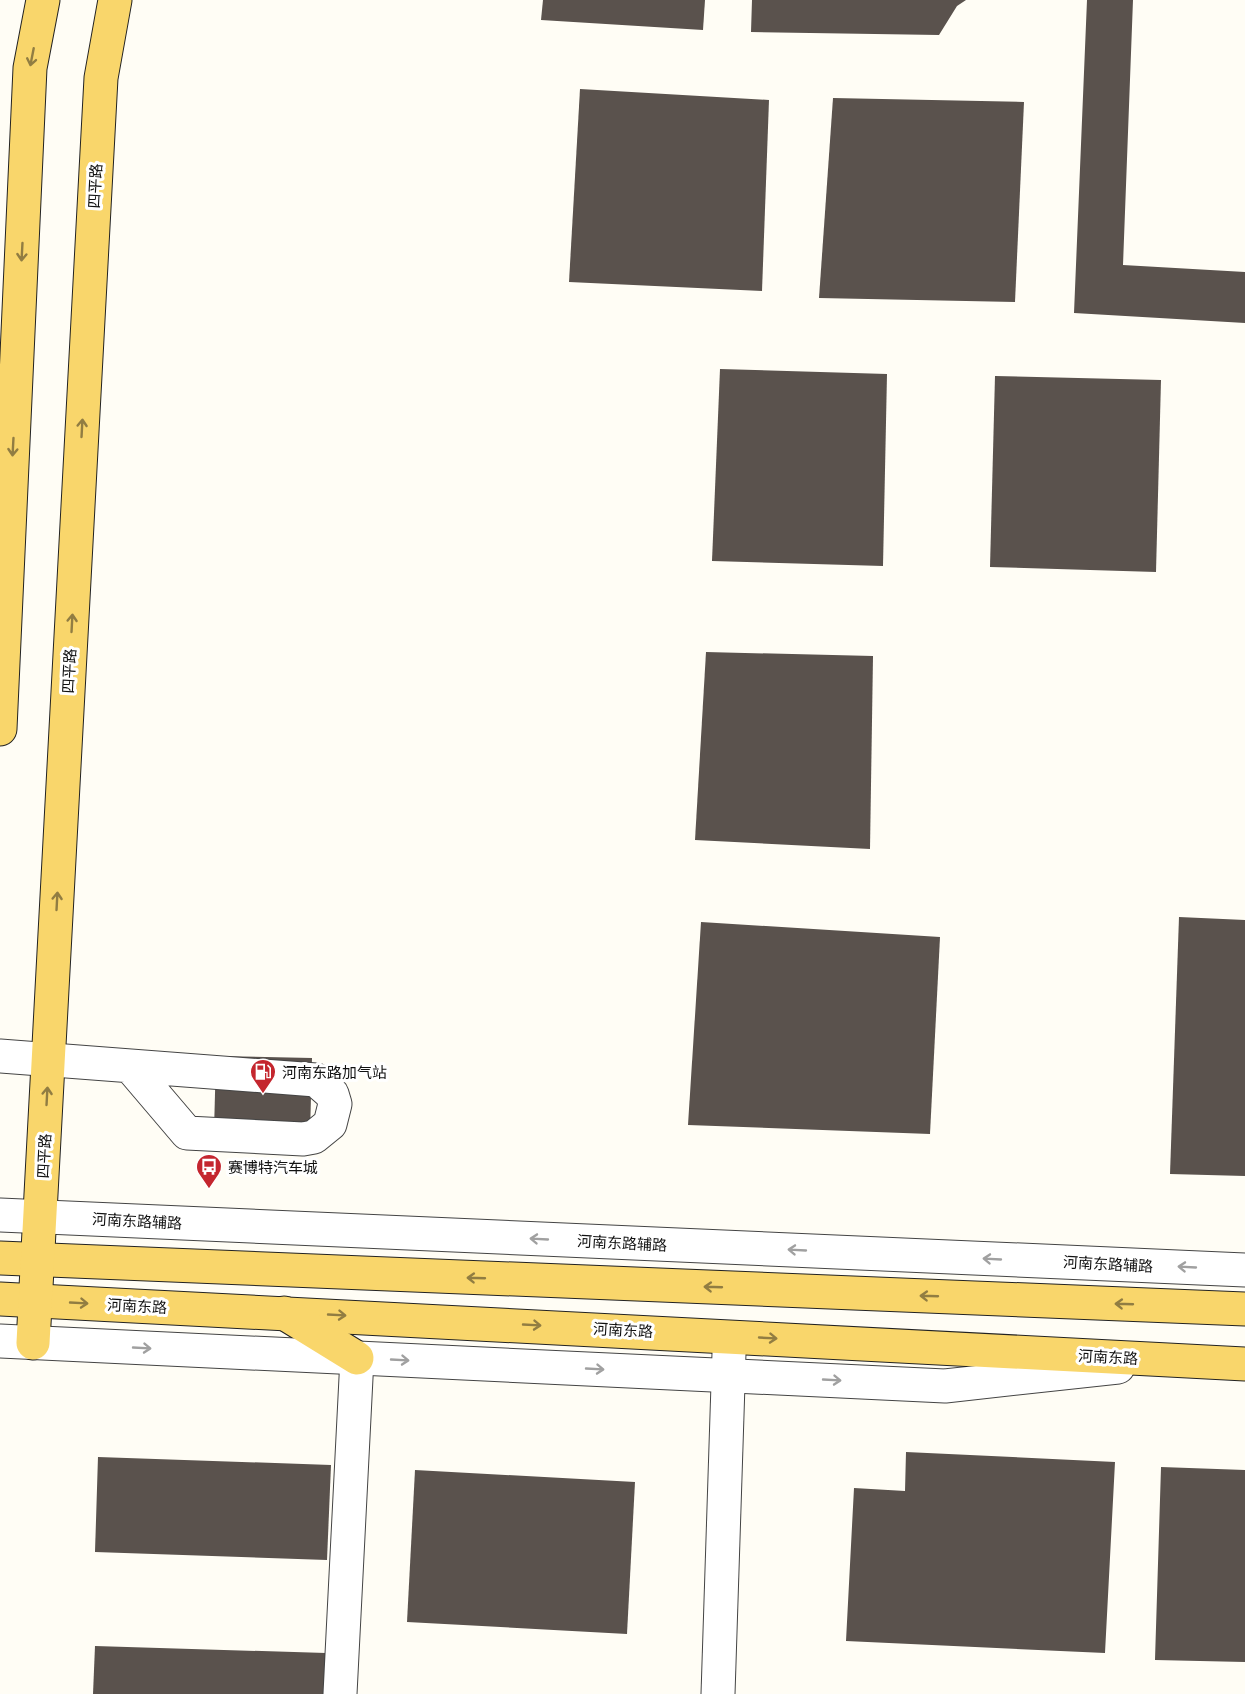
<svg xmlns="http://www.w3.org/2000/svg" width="1245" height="1694" font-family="'Libre Baskerville','Noto Sans SC',serif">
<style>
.building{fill:#5a524d}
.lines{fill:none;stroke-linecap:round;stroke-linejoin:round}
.minor-casing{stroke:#444;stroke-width:35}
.major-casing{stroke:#222;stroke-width:35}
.minor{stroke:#fff;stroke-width:33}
.major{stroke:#f9d66b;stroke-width:33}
.oneway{stroke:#917d42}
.oneway2{stroke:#a0a0a0}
.labels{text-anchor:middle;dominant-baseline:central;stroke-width:6;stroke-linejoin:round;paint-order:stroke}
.street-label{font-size:15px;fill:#111;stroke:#fff}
.poi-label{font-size:15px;fill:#111;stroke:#fff;text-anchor:start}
</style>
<rect width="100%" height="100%" fill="#fffdf5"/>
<g class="building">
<path d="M543,0H705L703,30L541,20Z"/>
<path d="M752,0H966L957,6L939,35L751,32Z"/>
<path d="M1087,0H1133L1123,265L1245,272V323L1074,313Z"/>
<path d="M580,89L769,100L762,291L569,282Z"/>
<path d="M833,98L1024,102L1015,302L819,298Z"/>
<path d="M720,369L887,374L883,566L712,561Z"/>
<path d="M995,376L1161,380L1156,572L990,567Z"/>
<path d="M706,652L873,656L870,849L695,840Z"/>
<path d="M1179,917L1245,920V1176L1170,1174Z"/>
<path d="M701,922L940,937L930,1134L688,1125Z"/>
<path d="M216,1056L312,1058L310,1134L214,1131Z"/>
<path d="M906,1452L1115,1462L1105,1653L846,1641L854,1488L905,1491Z"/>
<path d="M98,1457L331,1465L327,1560L95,1552Z"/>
<path d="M1161,1467L1245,1470V1662L1155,1660Z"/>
<path d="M415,1470L635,1482L627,1634L407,1622Z"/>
<path d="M95,1646L326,1653L325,1694H93Z"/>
</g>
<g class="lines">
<defs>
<g id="minor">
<path d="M0,1056L316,1080L332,1094L335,1104L330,1124L314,1137L303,1139L187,1133L130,1066"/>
<path d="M0,1215L1245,1270"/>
<path d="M0,1341L945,1386L1118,1367"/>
<path d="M340,1694L357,1358"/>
<path d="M718,1694L729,1353"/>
</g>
<g id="major">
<path d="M0,729L30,68L43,0"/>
<path d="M0,1258L1245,1309"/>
<path d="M0,1299L1245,1364"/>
<path d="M284,1313L357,1358"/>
<path d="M33,1343L101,78L115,0"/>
</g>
</defs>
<use href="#minor" class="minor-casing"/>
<use href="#major" class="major-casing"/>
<use href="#minor" class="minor"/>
<use href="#major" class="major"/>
</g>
<defs><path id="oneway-shaft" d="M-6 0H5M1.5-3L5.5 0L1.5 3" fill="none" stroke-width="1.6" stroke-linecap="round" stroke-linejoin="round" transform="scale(1.5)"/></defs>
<g class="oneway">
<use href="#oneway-shaft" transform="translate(32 57) rotate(101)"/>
<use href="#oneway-shaft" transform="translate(22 252) rotate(93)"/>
<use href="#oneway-shaft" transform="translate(82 428) rotate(-87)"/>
<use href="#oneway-shaft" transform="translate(13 447) rotate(93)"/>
<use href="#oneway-shaft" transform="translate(72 623) rotate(-87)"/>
<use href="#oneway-shaft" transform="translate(57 901) rotate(-87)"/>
<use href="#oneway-shaft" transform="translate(47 1096) rotate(-87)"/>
<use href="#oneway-shaft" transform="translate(476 1278) rotate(-178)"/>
<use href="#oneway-shaft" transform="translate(713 1287) rotate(-178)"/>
<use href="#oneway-shaft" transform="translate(929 1296) rotate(-178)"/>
<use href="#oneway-shaft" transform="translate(79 1303) rotate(3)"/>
<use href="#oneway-shaft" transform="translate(1124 1304) rotate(-178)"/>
<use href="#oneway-shaft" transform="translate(337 1315) rotate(3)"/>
<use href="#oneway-shaft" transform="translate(532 1325) rotate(3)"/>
<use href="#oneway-shaft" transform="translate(768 1338) rotate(3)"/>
</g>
<g class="oneway2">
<use href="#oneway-shaft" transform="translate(539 1239) rotate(-177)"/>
<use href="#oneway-shaft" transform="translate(797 1250) rotate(-177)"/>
<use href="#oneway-shaft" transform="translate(992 1259) rotate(-177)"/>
<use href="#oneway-shaft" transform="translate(1187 1267) rotate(-177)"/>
<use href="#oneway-shaft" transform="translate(142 1348) rotate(3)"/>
<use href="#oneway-shaft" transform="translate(400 1360) rotate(3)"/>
<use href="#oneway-shaft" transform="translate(595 1369) rotate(3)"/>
<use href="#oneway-shaft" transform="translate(832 1380) rotate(3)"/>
</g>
<defs>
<symbol id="fuel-pin" viewBox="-11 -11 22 30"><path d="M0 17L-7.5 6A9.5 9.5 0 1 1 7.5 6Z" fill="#c4262e" stroke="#fff"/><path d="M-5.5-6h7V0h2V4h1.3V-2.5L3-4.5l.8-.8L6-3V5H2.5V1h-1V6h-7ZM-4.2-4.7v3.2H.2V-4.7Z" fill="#fff"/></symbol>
<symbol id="bus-pin" viewBox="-11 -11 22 30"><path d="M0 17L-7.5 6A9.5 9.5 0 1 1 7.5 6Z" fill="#c4262e" stroke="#fff"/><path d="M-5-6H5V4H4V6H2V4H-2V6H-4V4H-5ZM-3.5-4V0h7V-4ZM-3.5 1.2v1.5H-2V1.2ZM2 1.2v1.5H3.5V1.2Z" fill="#fff"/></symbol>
</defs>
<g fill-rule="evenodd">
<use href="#fuel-pin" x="248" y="1057" width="30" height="40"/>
<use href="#bus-pin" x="194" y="1152" width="30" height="40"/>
</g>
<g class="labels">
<g class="street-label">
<text transform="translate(95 186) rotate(-87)">四平路</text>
<text transform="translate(69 671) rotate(-87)">四平路</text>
<text transform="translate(44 1156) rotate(-87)">四平路</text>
<text transform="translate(137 1221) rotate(3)">河南东路辅路</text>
<text transform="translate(622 1243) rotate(3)">河南东路辅路</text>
<text transform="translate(1108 1264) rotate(3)">河南东路辅路</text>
<text transform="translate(137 1306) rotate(3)">河南东路</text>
<text transform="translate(623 1330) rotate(3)">河南东路</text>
<text transform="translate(1108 1357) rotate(3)">河南东路</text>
</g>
<g class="poi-label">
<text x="282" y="1072">河南东路加气站</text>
<text x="228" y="1167">赛博特汽车城</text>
</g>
</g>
</svg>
